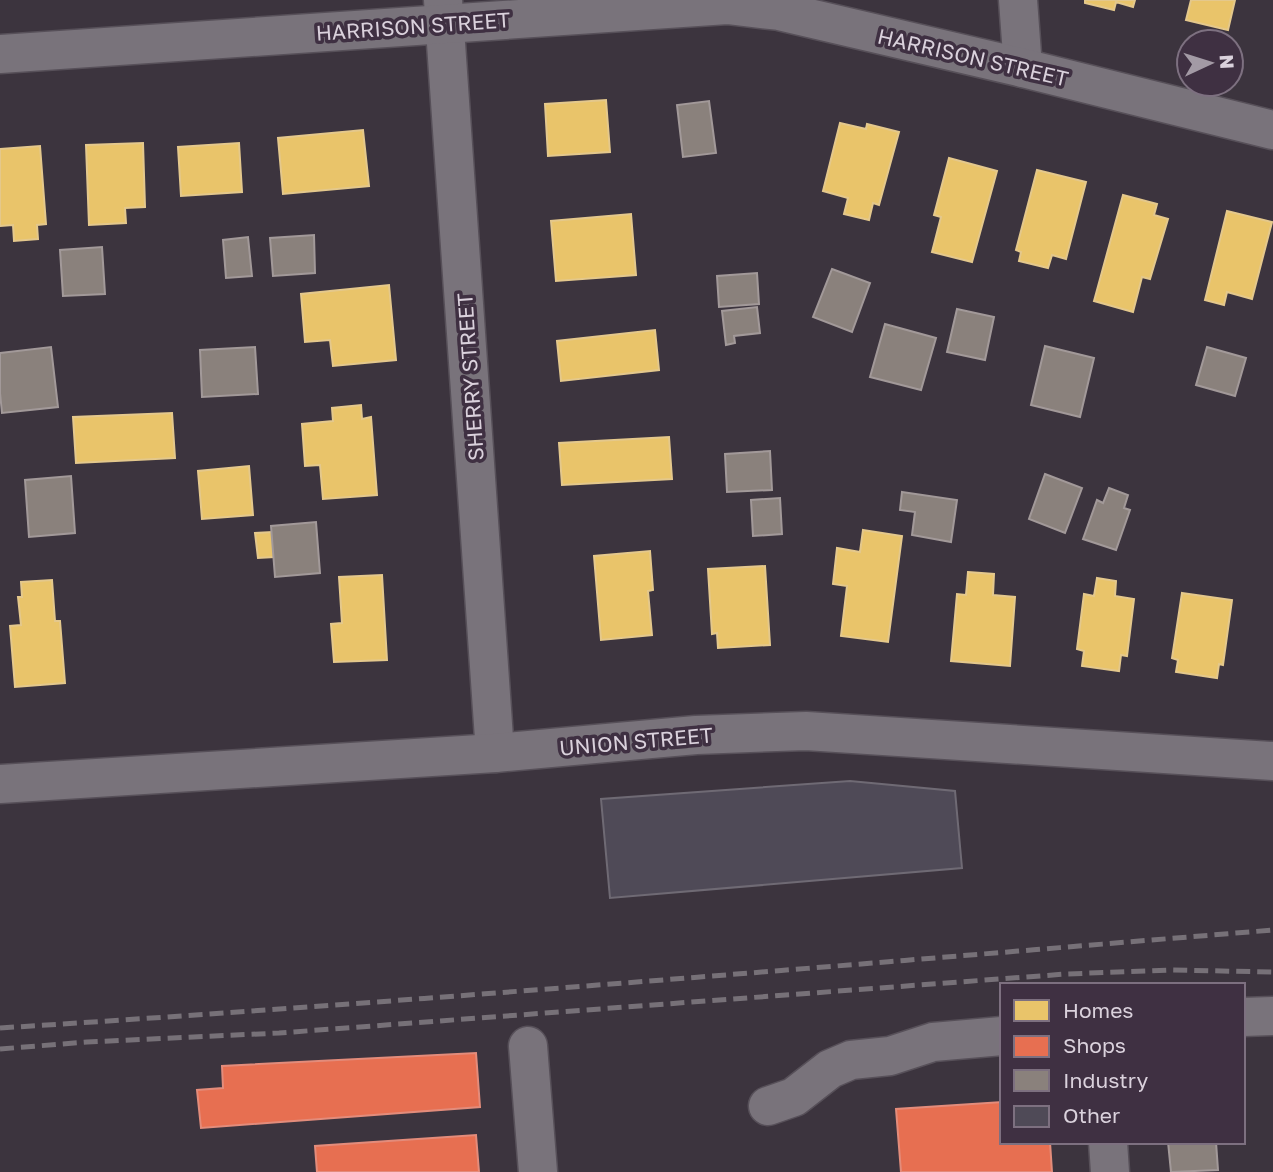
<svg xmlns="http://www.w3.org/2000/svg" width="1273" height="1172" font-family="'Golos Text',sans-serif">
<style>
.homes{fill:#e9c46a;stroke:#e4c88c;stroke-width:2}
.shops{fill:#e76f51;stroke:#e38c7b;stroke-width:2}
.industry{fill:#8a817c;stroke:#a29999;stroke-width:2}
.building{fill:#4f4a57;stroke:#6f6a74;stroke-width:2}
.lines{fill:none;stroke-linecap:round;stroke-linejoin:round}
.minor-casing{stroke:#575059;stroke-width:41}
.minor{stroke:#79737b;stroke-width:38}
.rail{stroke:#777178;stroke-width:5;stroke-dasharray:14 7;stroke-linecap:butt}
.labels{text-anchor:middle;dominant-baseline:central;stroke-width:7;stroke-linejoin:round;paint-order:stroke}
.street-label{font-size:21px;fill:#dad1dc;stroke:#3f3042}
</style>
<rect width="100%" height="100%" fill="#3c343e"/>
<g class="homes">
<path d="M1085,0H1135L1133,7L1116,2L1114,10L1085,3Z"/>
<path d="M1191,0H1235L1228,30L1186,20Z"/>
<path d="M606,100L610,152L548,156L545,104Z"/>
<path d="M840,123L866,129L867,124L899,132L879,205L873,203L869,220L844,214L848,198L823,191Z"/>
<path d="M363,130L369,186L283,194L278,138Z"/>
<path d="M143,143L145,207L125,208L126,223L89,225L86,145Z"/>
<path d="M239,143L242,192L181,196L178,147Z"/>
<path d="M40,146L46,224L37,225L38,239L14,241L13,225L0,226V149Z"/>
<path d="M949,158L997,171L972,262L932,252L941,217L934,215Z"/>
<path d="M1037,170L1086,182L1066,259L1052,255L1048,268L1019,261L1021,252L1016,250Z"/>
<path d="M1123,195L1157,204L1154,215L1168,219L1150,279L1142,277L1133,312L1094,301Z"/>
<path d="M1227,211L1272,222L1252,299L1227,292L1224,305L1205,300Z"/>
<path d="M631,214L636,275L556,281L551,221Z"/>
<path d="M389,285L396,360L333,366L330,340L305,342L301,294Z"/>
<path d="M655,330L659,370L561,381L557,341Z"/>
<path d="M361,405L362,419L371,417L377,495L323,499L320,465L305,466L302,424L333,421L332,408Z"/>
<path d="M172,413L175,458L76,463L73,417Z"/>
<path d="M669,437L672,479L562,485L559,443Z"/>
<path d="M249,466L253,515L202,519L198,471Z"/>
<path d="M863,530L902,536L888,642L841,636L847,586L833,584L837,548L860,552Z"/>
<path d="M272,532L274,557L258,558L255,533Z"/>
<path d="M650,551L653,590L648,591L652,635L601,640L594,556Z"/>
<path d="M765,566L770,645L718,648L717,633L712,634L708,569Z"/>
<path d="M968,572L994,574L993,595L1015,597L1010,666L951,661L957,594L966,595Z"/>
<path d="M382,575L387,660L334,662L331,624L342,623L339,577Z"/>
<path d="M1097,578L1116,581L1115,596L1134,599L1127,656L1121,655L1119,671L1082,666L1084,651L1077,649L1084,594L1094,596Z"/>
<path d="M52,580L55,621H60L65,683L15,687L10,626L21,625L18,597H22L21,582Z"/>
<path d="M1182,593L1232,600L1223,665L1219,664L1217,678L1176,672L1178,660L1172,658Z"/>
</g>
<g class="shops">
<path d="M476,1053L480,1107L201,1128L197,1090L223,1088L222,1066Z"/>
<path d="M1002,1102V1142H1050L1052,1172H901L896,1109Z"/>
<path d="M476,1135L479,1172H317L315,1146Z"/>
</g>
<g class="industry">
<path d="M709,101L716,153L683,157L677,105Z"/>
<path d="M314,235L315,273L273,276L270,238Z"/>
<path d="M248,237L252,276L226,278L223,240Z"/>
<path d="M102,247L105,294L63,296L60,250Z"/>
<path d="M832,269L870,283L852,332L813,317Z"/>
<path d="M757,273L759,304L719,307L717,276Z"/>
<path d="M757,307L760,333L734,336L735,343L726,345L722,311Z"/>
<path d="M957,309L994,317L985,360L947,352Z"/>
<path d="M885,324L936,338L921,390L870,377Z"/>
<path d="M1045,346L1094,358L1080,417L1031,405Z"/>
<path d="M51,347L58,407L2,413L0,393V353Z"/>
<path d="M255,347L258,394L202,397L200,350Z"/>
<path d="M1207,347L1246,358L1235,396L1196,385Z"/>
<path d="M770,451L772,490L727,492L725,454Z"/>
<path d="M1045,474L1082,488L1065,533L1029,519Z"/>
<path d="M71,476L75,533L29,537L25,480Z"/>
<path d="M1109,488L1128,495L1124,508L1130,510L1116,550L1083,539L1097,500L1103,503Z"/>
<path d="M902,492L957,500L951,542L912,535L915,512L900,510Z"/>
<path d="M780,498L782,534L753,536L751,500Z"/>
<path d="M316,522L320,573L275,577L271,526Z"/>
<path d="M1168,1142H1216L1218,1170L1171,1172Z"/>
</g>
<path class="building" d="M850,781L955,791L962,868L610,898L601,799Z"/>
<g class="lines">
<defs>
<g id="minor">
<path d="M443,0L495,753"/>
<path d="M1018,0L1023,68"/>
<path d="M0,54L727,5L779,11L1023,68L1273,130"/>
<path d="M0,784L495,753L696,735L806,731L1273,761"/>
<path d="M1243,1017L1273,1016"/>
<path d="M528,1046L538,1172"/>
<path d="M768,1106L794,1097L830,1069L851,1060L890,1056L933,1042L1002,1036"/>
<path d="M1108,1142L1110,1172"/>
</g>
</defs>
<use href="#minor" class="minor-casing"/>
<use href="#minor" class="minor"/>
<g class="rail">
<path d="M0,1028C425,1001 849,965 1273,930"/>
<path d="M0,1049L87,1042L279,1033L1066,974L1172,970L1273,972"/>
</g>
</g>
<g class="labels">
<g class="street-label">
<text transform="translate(413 26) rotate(-4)">HARRISON STREET</text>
<text transform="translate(973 57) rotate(13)">HARRISON STREET</text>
<text transform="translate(470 377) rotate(-94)">SHERRY STREET</text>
<text transform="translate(636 741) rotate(-5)">UNION STREET</text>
</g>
</g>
<rect x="1000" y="983" width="245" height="161" fill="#3f3042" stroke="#7d7080" stroke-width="2"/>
<rect x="1014" y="1000" width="35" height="21" fill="#e9c46a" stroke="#7d7080" stroke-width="2"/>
<text x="1063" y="1018" font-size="21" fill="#dad1dc">Homes</text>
<rect x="1014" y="1036" width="35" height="21" fill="#e76f51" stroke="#7d7080" stroke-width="2"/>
<text x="1063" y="1053" font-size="21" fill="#dad1dc">Shops</text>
<rect x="1014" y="1070" width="35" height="21" fill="#8a817c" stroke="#7d7080" stroke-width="2"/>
<text x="1063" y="1088" font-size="21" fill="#dad1dc">Industry</text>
<rect x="1014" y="1106" width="35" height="21" fill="#4f4a57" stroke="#7d7080" stroke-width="2"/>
<text x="1063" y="1123" font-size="21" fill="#dad1dc">Other</text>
<g transform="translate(1210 63) rotate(86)"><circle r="33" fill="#3f3042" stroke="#7d7080" stroke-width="2"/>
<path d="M0-5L12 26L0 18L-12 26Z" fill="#a39aa5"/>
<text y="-10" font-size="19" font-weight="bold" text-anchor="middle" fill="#dad1dc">N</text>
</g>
</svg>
